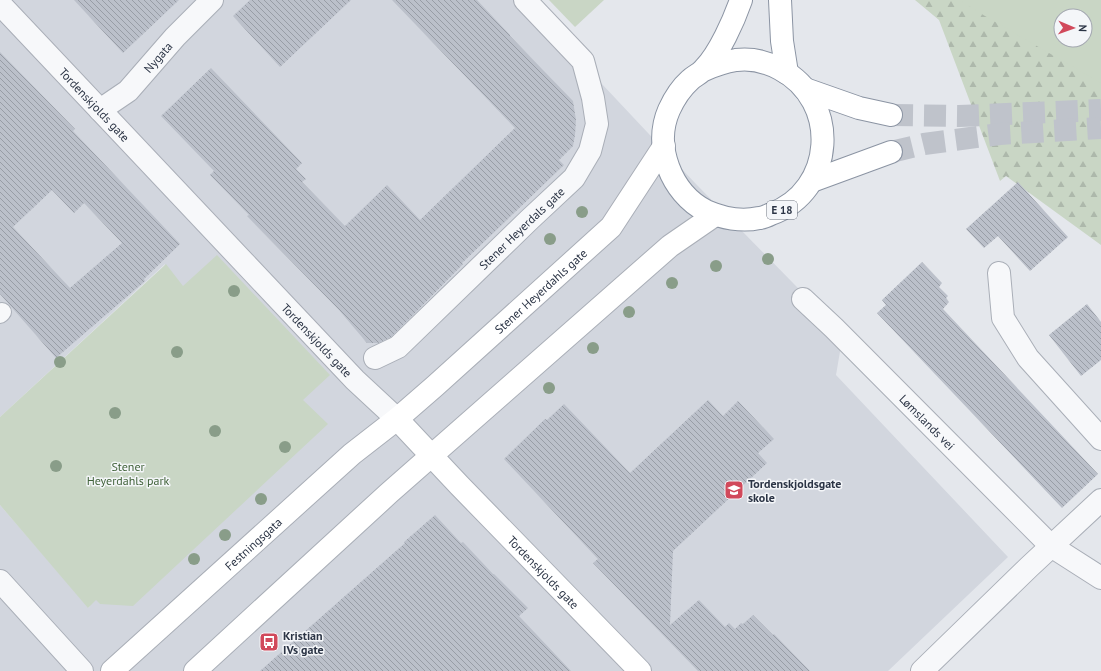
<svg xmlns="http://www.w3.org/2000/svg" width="1101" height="671" font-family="'PT Sans',sans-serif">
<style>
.built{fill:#d2d6de}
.forest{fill:url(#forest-firs);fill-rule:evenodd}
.park{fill:#c9d6c5;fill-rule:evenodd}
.building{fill:url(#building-back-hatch);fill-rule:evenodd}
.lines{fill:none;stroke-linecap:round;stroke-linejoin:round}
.highway-tunnel{stroke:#bfc3cb;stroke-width:22;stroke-dasharray:22 11;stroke-linecap:butt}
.lane-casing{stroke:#a9aeb7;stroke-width:20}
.street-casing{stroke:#a9aeb7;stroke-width:24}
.secondary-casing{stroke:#a9aeb7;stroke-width:24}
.highway-casing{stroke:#8b94a3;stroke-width:24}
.lane{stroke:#f7f8fa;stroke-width:18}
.street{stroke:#f7f8fa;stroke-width:22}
.secondary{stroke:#fff;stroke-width:22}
.highway{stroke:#fff;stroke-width:22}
.tree{fill:#899d89}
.labels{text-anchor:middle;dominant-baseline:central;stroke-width:3;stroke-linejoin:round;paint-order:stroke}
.shield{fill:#f4f6f9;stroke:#676e7b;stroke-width:1}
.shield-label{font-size:11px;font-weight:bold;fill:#2b3445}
.street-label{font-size:12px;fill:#2b3445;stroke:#f4f6f9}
.park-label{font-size:12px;fill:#3f6138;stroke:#f4f6f9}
.poi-label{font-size:12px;font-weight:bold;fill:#2b3445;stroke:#f4f6f9;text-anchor:start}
</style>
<defs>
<pattern id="forest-firs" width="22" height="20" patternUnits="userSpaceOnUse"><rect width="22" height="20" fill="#c9d6c5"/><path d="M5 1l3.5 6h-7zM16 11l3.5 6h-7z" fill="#adb8ab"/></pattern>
<pattern id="building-back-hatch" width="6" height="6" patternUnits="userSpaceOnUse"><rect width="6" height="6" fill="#bbc0ca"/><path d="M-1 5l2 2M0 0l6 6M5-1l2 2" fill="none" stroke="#989da6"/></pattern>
</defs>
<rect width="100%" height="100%" fill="#e4e7ec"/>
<path class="built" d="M0,0H523L695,183L843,334L836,375L1008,557L888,671H0V505L89,608L165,264L0,417Z"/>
<path class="forest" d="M915,0H1101V245L1006,176L1000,181L939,20ZM1061,16H1085V40H1061Z"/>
<g class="park">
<path d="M549,0H604L575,27Z"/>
<path d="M959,0H1101V83L985,16ZM1061,16H1085V40H1061Z"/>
<path d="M217,255L330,375L303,400L328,424L133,606L100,604L96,600L88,608L0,505V417L166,264L183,286Z"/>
</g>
<g class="building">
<path d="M74,0H179L123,53Z"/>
<path d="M250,0H351L280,67L233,16Z"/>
<path d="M392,0H477L510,35V36L573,101L576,120L575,135L573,146L559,160L564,165L462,263L463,264L414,314L391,337L378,343H367L339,310L247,216L249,215L210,175L214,171L161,116L211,68L302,163L296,169L306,179L302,182L345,226L387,185L420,220L515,128Z"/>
<path d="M0,52L75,129L73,131L180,244L144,279L145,281L56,358L0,294ZM52,190L74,213L84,203L122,243L70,288L13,227Z"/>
<path d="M1018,182L1068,237L1030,271L998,236L984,248L966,229Z"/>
<path d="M922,262L942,283L939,287L948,296L946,298L949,302L943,309L1098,474L1062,508L877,313L886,305L882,300Z"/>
<path d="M1087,304L1101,322V360L1081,376L1049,335Z"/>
<path d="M708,400L723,416L738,401L774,439L758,453L767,463L673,551L670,625L699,600L725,627L729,623L735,629L741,623L743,624L753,615L773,635L774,634L810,671H698L593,563L598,559L504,459L545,419L547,420L564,404L630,473Z"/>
<path d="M435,515L461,543L463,542L493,574H494L528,608L519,616L571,671H260L405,543L404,542Z"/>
</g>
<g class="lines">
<g class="highway-tunnel">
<path d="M891,115L959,116L1101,110"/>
<path d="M891,152L924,144L1000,134L1101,128"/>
</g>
<defs>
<path id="lane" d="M0,314L2,312"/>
<g id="street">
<path id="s1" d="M0,4L355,380L397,419"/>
<path id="s2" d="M100,110L128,91L175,37L212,0"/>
<path d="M999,273L1003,318L1028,358L1101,439"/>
<path id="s3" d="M803,299L834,328L1051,546L1101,578"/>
<path id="s4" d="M375,358L398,347L529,220L574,178L590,151L597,124L593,98L583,61L525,0"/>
<path d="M0,581L82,671"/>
<path d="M922,671L1029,567L1101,500"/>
</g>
<g id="secondary">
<path id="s5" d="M397,419L459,485L640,671"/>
<path id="s6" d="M112,671L352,454L397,419L435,386L611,227L664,146"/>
<path d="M195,671L389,493L670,246L715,215"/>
</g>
<g id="highway">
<path d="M780,0L782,41L787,73"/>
<path d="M704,70C715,65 725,62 736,60C751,58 767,62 780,69C841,101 835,191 771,214C767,216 763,218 759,218C742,222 722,218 706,211C671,193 653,146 669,110C674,99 681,88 690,80C694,76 700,74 704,69C719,54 734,20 741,0"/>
<path d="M805,89L859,108L891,115"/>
<path d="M812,181L891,152"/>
</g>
</defs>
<use href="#lane" class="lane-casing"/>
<use href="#street" class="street-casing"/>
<use href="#secondary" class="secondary-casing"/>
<use href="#highway" class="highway-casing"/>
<use href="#lane" class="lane"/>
<use href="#street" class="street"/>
<use href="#secondary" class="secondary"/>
<use href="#highway" class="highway"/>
</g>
<g class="tree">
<circle cx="582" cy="212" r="6"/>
<circle cx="550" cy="239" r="6"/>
<circle cx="768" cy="259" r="6"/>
<circle cx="716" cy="266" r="6"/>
<circle cx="672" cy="283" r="6"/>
<circle cx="234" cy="291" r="6"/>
<circle cx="629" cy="312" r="6"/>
<circle cx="593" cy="348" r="6"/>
<circle cx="177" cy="352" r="6"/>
<circle cx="60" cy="362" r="6"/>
<circle cx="549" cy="388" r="6"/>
<circle cx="115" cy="413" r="6"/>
<circle cx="215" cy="431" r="6"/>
<circle cx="285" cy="447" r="6"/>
<circle cx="56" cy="466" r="6"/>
<circle cx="261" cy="499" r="6"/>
<circle cx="225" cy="535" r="6"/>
<circle cx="194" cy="559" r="6"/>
</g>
<defs>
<symbol id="school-square" viewBox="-11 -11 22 22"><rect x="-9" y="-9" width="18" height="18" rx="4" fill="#d1495b" stroke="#f4f6f9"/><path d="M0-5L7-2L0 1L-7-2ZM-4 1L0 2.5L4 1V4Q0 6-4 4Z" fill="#fff"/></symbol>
<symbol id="bus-square" viewBox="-11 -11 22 22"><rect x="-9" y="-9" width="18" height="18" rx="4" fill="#d1495b" stroke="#f4f6f9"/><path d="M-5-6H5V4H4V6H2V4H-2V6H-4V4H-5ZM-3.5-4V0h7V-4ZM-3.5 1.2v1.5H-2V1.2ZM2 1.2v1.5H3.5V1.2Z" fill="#fff"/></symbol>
</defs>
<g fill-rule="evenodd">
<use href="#school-square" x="723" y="479" width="22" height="22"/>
<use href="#bus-square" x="258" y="631" width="22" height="22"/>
</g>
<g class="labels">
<rect class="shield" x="767" y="201" width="30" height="18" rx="3"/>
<g class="shield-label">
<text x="782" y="210">E 18</text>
</g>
<g class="street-label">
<text stroke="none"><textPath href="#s2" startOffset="79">Nygata</textPath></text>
<text stroke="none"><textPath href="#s1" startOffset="138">Tordenskjolds gate</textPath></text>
<text stroke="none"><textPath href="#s4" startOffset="197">Stener Heyerdals gate</textPath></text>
<text stroke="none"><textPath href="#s6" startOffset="573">Stener Heyerdahls gate</textPath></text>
<text stroke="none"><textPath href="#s1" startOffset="462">Tordenskjolds gate</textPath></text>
<text stroke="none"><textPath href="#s3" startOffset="175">Lømslands vei</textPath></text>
<text stroke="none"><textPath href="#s6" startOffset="190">Festningsgata</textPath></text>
<text stroke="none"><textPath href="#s5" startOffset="212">Tordenskjolds gate</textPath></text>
</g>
<g class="park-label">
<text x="128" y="466">Stener<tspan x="128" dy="14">Heyerdahls park</tspan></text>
</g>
<g class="poi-label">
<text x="748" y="483">Tordenskjoldsgate<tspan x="748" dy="14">skole</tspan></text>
<text x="283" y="635">Kristian<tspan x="283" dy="14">IVs gate</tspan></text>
</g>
</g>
<g transform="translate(1073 28) rotate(92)"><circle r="19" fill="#f4f6f9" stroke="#a4a8b1"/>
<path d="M0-3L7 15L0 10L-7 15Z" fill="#d1495b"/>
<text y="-6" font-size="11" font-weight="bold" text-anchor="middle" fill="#2b3445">N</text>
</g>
</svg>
